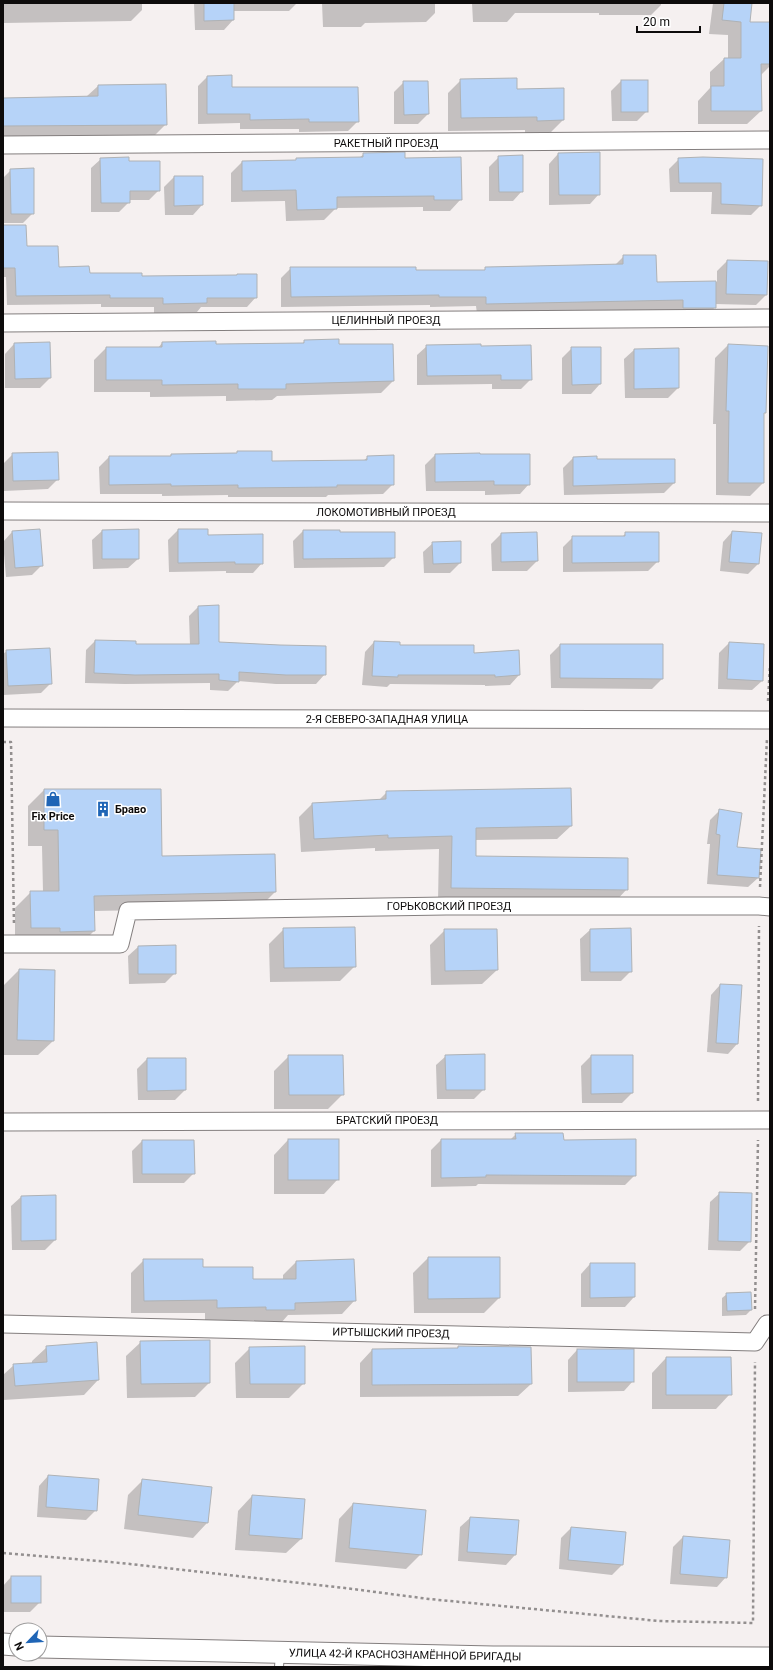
<svg xmlns="http://www.w3.org/2000/svg" width="773" height="1670" font-family="Roboto,sans-serif">
<style>
.shadow{fill:#0003}
.building{fill:#b6d3f8;stroke:#afb2b5}
.lines{fill:none;stroke-linecap:round;stroke-linejoin:round}
.service-casing{stroke:#837e7e;stroke-width:10}
.minor-casing{stroke:#837e7e;stroke-width:19}
.tertiary-casing{stroke:#837e7e;stroke-width:23}
.path{stroke:#938f8f;stroke-width:2.5;stroke-dasharray:3 3;stroke-linecap:butt}
.service{stroke:#fff;stroke-width:8}
.minor{stroke:#fff;stroke-width:17}
.tertiary{stroke:#fff;stroke-width:21}
.labels{text-anchor:middle;dominant-baseline:central;stroke-width:3;stroke-linejoin:round;paint-order:stroke}
.street-label{font-size:11px;fill:#0d0b0b;stroke:#fff}
.poi-label{font-size:11px;font-weight:bold;fill:#0d0b0b;stroke:#fff;text-anchor:start}
</style>
<rect width="100%" height="100%" fill="#f5f0f0"/>
<g class="shadow">
<path d="M3,3H142V10L131,21L3,23Z"/>
<path d="M194,3H297L289,11H233V20L224,30H195Z"/>
<path d="M322,3H435V13L426,22L365,23L361,27H323Z"/>
<path d="M472,3H661V5L651,15H599V13H515L507,22H473Z"/>
<path d="M713,3H751L749,23H770V66L760,76L761,111L747,124H698V101L710,88V72L724,59H728V35L709,34Z"/>
<path d="M207,77L231,88L358,121L348,131L299,132V129H240V123L198,124V86Z"/>
<path d="M461,80L516,90L563,120L550,133H525V130L448,131V93Z"/>
<path d="M621,81L647,111L637,121H612L611,91Z"/>
<path d="M404,82L428,114L418,124H394V92Z"/>
<path d="M98,86L166,124L151,139L3,140V99L86,97Z"/>
<path d="M364,154L404,159L461,199L450,211H423V207L336,208L324,220L286,221L285,201L231,202V173L242,162L359,158Z"/>
<path d="M558,154L599,194L590,204L549,205V164Z"/>
<path d="M499,157L522,191L513,201H489V167Z"/>
<path d="M101,159L128,162L159,190L149,200H129V202L119,212H91V168Z"/>
<path d="M679,159L761,205L751,215L711,214L712,192H670L669,169Z"/>
<path d="M11,170L33,213L23,223H3V178Z"/>
<path d="M174,177H202V205L193,215H165L164,187Z"/>
<path d="M3,226L26,247L58,268L89,274L141,277L256,297L247,307H201L197,312L154,313V307H101V304L7,305L6,277H3Z"/>
<path d="M624,256L656,283L717,282V271L727,261L767,262L766,295L756,305L715,304V307L706,317H674V310L477,314L476,306L430,307V305L281,307V278L291,268L415,271H484L486,268L615,265Z"/>
<path d="M305,341L338,345L393,381L381,393L277,396L272,400L226,401V396L150,397V392H94V360L106,348H158L162,343L215,345L302,344Z"/>
<path d="M14,344L50,378L40,388H5V354Z"/>
<path d="M728,345L765,412L763,414V483L750,496L716,495V424H713L715,358Z"/>
<path d="M427,346H530L531,379L521,389H492V384L417,385V355Z"/>
<path d="M572,348L600,384L591,394H562V358Z"/>
<path d="M634,350L678,388L668,398H625L624,359Z"/>
<path d="M271,452V462L363,461L368,457L393,484L383,494L328,495L326,497H228V495L162,496V494H100L99,467L109,457H170L171,455Z"/>
<path d="M13,454L58,479L48,489L4,491L3,464Z"/>
<path d="M435,455L529,484L520,494L485,495V491H426L425,465Z"/>
<path d="M573,458L596,460L674,483L664,493L564,495L563,468Z"/>
<path d="M178,530L207,536L262,563L253,573H226V571L169,572L168,540Z"/>
<path d="M102,531L138,559L128,568L93,569L92,540Z"/>
<path d="M303,531L339,533L394,557L384,567L294,568L293,541Z"/>
<path d="M12,532L42,565L32,575L6,577L3,542Z"/>
<path d="M732,532L760,534L758,564L748,574L720,571L723,542Z"/>
<path d="M626,533L658,561L648,571L563,572V547L573,537H622Z"/>
<path d="M501,534L537,561L527,571H492L491,544Z"/>
<path d="M433,543L460,563L450,573H424L423,552Z"/>
<path d="M198,607L218,643L325,674L316,684H276L238,681L228,691L210,690V683L125,684L85,683L86,650L95,641L135,645H190L189,616Z"/>
<path d="M374,642L399,646L473,654L519,675L510,685L485,686V685L390,684L387,687L362,685L365,652Z"/>
<path d="M729,643L762,681L752,690L718,689L719,653Z"/>
<path d="M560,645L662,679L652,689L551,688L550,655Z"/>
<path d="M7,651L51,683L41,693L3,695V654Z"/>
<path d="M44,790L161,857L274,855L275,892L259,908L93,911L94,931L78,947L15,944V908L31,892H43L42,846H28V806Z"/>
<path d="M387,792L571,826L557,839L475,840V857L627,889L614,903L438,901L439,849L375,851V848L301,852L299,817L312,804L379,800Z"/>
<path d="M720,810L736,848L758,878L748,887L707,884L710,844H707L710,820Z"/>
<path d="M284,929L355,966L340,981L270,982L269,944Z"/>
<path d="M445,930L497,970L482,984L431,985L430,945Z"/>
<path d="M590,930L631,971L621,981H581L580,939Z"/>
<path d="M138,947L175,973L165,983L129,984L128,956Z"/>
<path d="M19,970L54,971L53,1041L38,1055H3L4,985Z"/>
<path d="M720,985L737,1044L728,1054L707,1052L711,995Z"/>
<path d="M289,1056L343,1094L328,1109H274V1071Z"/>
<path d="M446,1056L484,1089L474,1099H437L436,1065Z"/>
<path d="M591,1056L632,1093L622,1103H582L581,1066Z"/>
<path d="M147,1059L185,1090L175,1100H138L137,1069Z"/>
<path d="M516,1134L563,1141L635,1175L625,1185L478,1184L476,1186L431,1187V1150L441,1140H510Z"/>
<path d="M288,1140L338,1179L324,1194H274V1155Z"/>
<path d="M142,1141L194,1173L184,1183H133L132,1151Z"/>
<path d="M720,1193L750,1241L740,1251L708,1250L710,1202Z"/>
<path d="M21,1197L55,1240L45,1250H12L11,1206Z"/>
<path d="M428,1258H499V1298L484,1313H414L413,1273Z"/>
<path d="M144,1260L202,1268L252,1280H283V1275L296,1262L355,1300L342,1314L288,1315L281,1323H254V1320H205V1313H131V1273Z"/>
<path d="M590,1264L634,1297L625,1307H581V1274Z"/>
<path d="M727,1294L751,1310L746,1315L722,1316V1298Z"/>
<path d="M141,1342L209,1383L195,1397L127,1398L126,1356Z"/>
<path d="M96,1343L98,1380L84,1395L3,1400V1375L14,1365L32,1364V1361L47,1347Z"/>
<path d="M458,1347L531,1384L518,1396L360,1397V1363L372,1350L456,1349Z"/>
<path d="M250,1348L304,1383L289,1398H236L235,1363Z"/>
<path d="M577,1350L633,1381L624,1391L568,1392V1360Z"/>
<path d="M666,1358L730,1394L716,1409H652V1373Z"/>
<path d="M48,1476L96,1510L86,1520L37,1517L39,1486Z"/>
<path d="M143,1480L211,1488L207,1523L193,1538L124,1529L128,1495Z"/>
<path d="M252,1496L301,1539L286,1553L235,1550L238,1511Z"/>
<path d="M353,1504L421,1554L406,1569L335,1562L339,1519Z"/>
<path d="M470,1518L515,1555L506,1565L458,1561L460,1527Z"/>
<path d="M571,1528L622,1565L612,1575L559,1569L561,1538Z"/>
<path d="M683,1537L726,1577L717,1587L670,1584L673,1547Z"/>
<path d="M11,1577L40,1602L30,1612H3V1586Z"/>
</g>
<g class="building">
<path d="M204,3H234V20L204,21Z"/>
<path d="M724,3H752L750,22H770V64H761L762,111H711V86H724V58H741V22L722,20Z"/>
<path d="M232,75V87H358L359,122H309V119L250,120V114H207V76Z"/>
<path d="M517,78V89L564,88V120L537,121V117L461,118L460,79Z"/>
<rect x="621" y="80" width="27" height="32"/>
<path d="M403,81H428L429,114L404,115Z"/>
<path d="M166,84L167,125L3,126V98L98,96V85Z"/>
<path d="M405,152V158L461,157L462,200H434V196L337,197V209L297,210L296,190L242,191V161L296,160V158L363,157V153Z"/>
<path d="M600,152V195H559L558,153Z"/>
<path d="M523,155V192H499L498,156Z"/>
<path d="M129,157V161H160V191H130V203H101L100,158Z"/>
<path d="M703,157L763,159L762,206L721,204V183H679L678,158Z"/>
<path d="M34,168V214H11L10,169Z"/>
<path d="M174,176H203V205L174,206Z"/>
<path d="M3,225H26L27,246H58L59,267L89,266L90,273H142V276L237,275V274H257V298H207V303L163,304V298H110V295L16,296L15,268H3Z"/>
<path d="M623,255H656L657,282L716,281V308H683V300L486,304V297H439V295L291,297L290,267H416V270H485V267L623,264Z"/>
<path d="M727,260L768,261L767,295L726,294Z"/>
<path d="M339,339V344H393L394,381L286,384V389H238V384L162,385V380H106V347H162V342L216,341V344L304,343V340Z"/>
<path d="M50,342L51,378L15,379L14,343Z"/>
<path d="M481,344V346L531,345L532,380H501V375L427,376L426,345Z"/>
<path d="M728,344L768,346L766,413H764V483H728L729,411H726Z"/>
<path d="M571,347H601V384L572,385Z"/>
<path d="M679,348V388L634,389V349Z"/>
<path d="M237,451H272V461L367,460V456L394,455V485H337V487L238,488V485L171,486V484L109,485V456H171V454L237,453Z"/>
<path d="M58,452L59,480L13,481L12,453Z"/>
<path d="M480,453V454H530V485H494V481L435,482V454Z"/>
<path d="M597,456V459H675V483L573,486V457Z"/>
<path d="M40,529L43,566L15,568L12,531Z"/>
<path d="M139,529V559H102V530Z"/>
<path d="M178,529H208V535L263,534V564H235V562L178,563Z"/>
<path d="M303,530H340V532H395V558L303,559Z"/>
<path d="M732,531L762,533L759,564L729,562Z"/>
<path d="M537,532L538,561L501,562V533Z"/>
<path d="M625,532H659V562L572,563V536H625Z"/>
<path d="M461,541V563L433,564L432,542Z"/>
<path d="M219,605V642L280,645L326,646V675H286L239,672V682L219,680V674L135,675L94,673L95,640L136,641V644H199L198,606Z"/>
<path d="M374,641L400,642V645H474V653L519,650L520,675L495,677V675H398V677L372,676Z"/>
<path d="M729,642L764,644L763,681L727,679Z"/>
<path d="M560,644H663V679L560,678Z"/>
<path d="M50,648L52,684L8,686L6,650Z"/>
<path d="M571,788L572,826L476,828V856L628,858V890L451,888L452,836L388,838V835L314,839L312,803L386,799V791Z"/>
<path d="M44,789H161L162,856L275,854L276,892L94,896L95,931L60,932V928H31L30,891H59L58,830H44Z"/>
<path d="M719,809L742,813L737,847L761,849L759,878L717,875L720,835L716,834Z"/>
<path d="M355,927L356,967L284,968L283,928Z"/>
<path d="M631,928L632,972H590V929Z"/>
<path d="M444,929H497L498,970L445,971Z"/>
<path d="M176,945V974H138V946Z"/>
<path d="M19,969L55,970L54,1041L17,1040Z"/>
<path d="M720,984L742,985L738,1044L716,1043Z"/>
<path d="M485,1054V1090H446L445,1055Z"/>
<path d="M288,1055H343L344,1095H289Z"/>
<path d="M591,1055H633V1093L591,1094Z"/>
<path d="M147,1058H186V1090L147,1091Z"/>
<path d="M515,1133H563L564,1140L636,1139V1176L486,1175V1177L441,1178V1139H516Z"/>
<rect x="288" y="1139" width="51" height="41"/>
<path d="M142,1140H194L195,1174H142Z"/>
<path d="M719,1192L752,1193L751,1242L718,1241Z"/>
<path d="M56,1195V1240L21,1241V1196Z"/>
<path d="M428,1257H500V1298L428,1299Z"/>
<path d="M143,1259H203V1267H253V1279H296V1261L354,1259L356,1301L295,1303V1310H266V1307L217,1308V1300L144,1301Z"/>
<path d="M590,1263H635V1297L590,1298Z"/>
<path d="M751,1292L752,1310L727,1311L726,1293Z"/>
<path d="M210,1340V1383L141,1384L140,1341Z"/>
<path d="M97,1342L99,1380L15,1386L13,1364L47,1362L46,1346Z"/>
<path d="M305,1346V1384H250L249,1347Z"/>
<path d="M458,1346L531,1347L532,1384L372,1385V1349L458,1348Z"/>
<rect x="577" y="1349" width="57" height="33"/>
<path d="M666,1357H731L732,1395H666Z"/>
<path d="M48,1475L99,1479L97,1511L46,1507Z"/>
<path d="M142,1479L212,1487L208,1523L138,1515Z"/>
<path d="M252,1495L305,1499L302,1539L249,1535Z"/>
<path d="M353,1503L426,1510L422,1555L349,1548Z"/>
<path d="M470,1517L519,1520L516,1555L467,1552Z"/>
<path d="M571,1527L626,1532L623,1565L568,1560Z"/>
<path d="M683,1536L730,1540L727,1578L680,1574Z"/>
<rect x="11" y="1576" width="30" height="27"/>
</g>
<g class="lines">
<defs>
<path id="service" d="M279,1667L280,1653"/>
<g id="minor">
<path d="M3,145L770,140"/>
<path d="M3,323L770,318"/>
<path d="M3,511L770,513"/>
<path d="M3,718L770,720"/>
<path d="M3,944H120L128,911L446,906H759L770,907"/>
<path d="M3,1122L770,1120"/>
<path d="M3,1324L755,1342L767,1324H770"/>
</g>
<g id="tertiary">
<path d="M3,1644L16,1645"/>
<path d="M40,1647L493,1657L770,1658"/>
</g>
</defs>
<use href="#service" class="service-casing"/>
<use href="#minor" class="minor-casing"/>
<use href="#tertiary" class="tertiary-casing"/>
<g class="path">
<path d="M768,701L770,665"/>
<path d="M3,742H11L14,926"/>
<path d="M760,887L767,738"/>
<path d="M758,1101L759,926"/>
<path d="M755,1309L758,1140"/>
<path d="M3,1553L121,1563L345,1588L429,1599L659,1621L753,1623L755,1362"/>
</g>
<use href="#service" class="service"/>
<use href="#minor" class="minor"/>
<use href="#tertiary" class="tertiary"/>
</g>
<defs>
<symbol id="shop-bare" viewBox="-9 -9 18 18"><path d="M-5-2.5h2.3a2.7 3.5 0 0 1 5.4 0H5L5.5 6h-11ZM-1.5-2.5h3a1.5 2.3 0 0 0-3 0Z" fill="#1f65b6" stroke="#fff" stroke-width="2.5" paint-order="stroke"/></symbol>
<symbol id="building-bare" viewBox="-9 -9 18 18"><path d="M-4-6H4V6H1V3H-1V6H-4ZM-2.5-4.3h1.7v1.8h-1.7ZM.8-4.3h1.7v1.8H.8ZM-2.5-1h1.7V.8h-1.7ZM.8-1h1.7V.8H.8Z" fill="#1f65b6" stroke="#fff" stroke-width="2.5" paint-order="stroke"/></symbol>
</defs>
<g fill-rule="evenodd">
<use href="#shop-bare" x="42" y="788" width="22" height="22"/>
<use href="#building-bare" x="92" y="798" width="22" height="22"/>
</g>
<g class="labels">
<g class="street-label">
<text x="386" y="143">РАКЕТНЫЙ ПРОЕЗД</text>
<text x="386" y="320">ЦЕЛИННЫЙ ПРОЕЗД</text>
<text x="386" y="512">ЛОКОМОТИВНЫЙ ПРОЕЗД</text>
<text x="387" y="719">2-Я СЕВЕРО-ЗАПАДНАЯ УЛИЦА</text>
<text x="449" y="906">ГОРЬКОВСКИЙ ПРОЕЗД</text>
<text x="387" y="1120">БРАТСКИЙ ПРОЕЗД</text>
<text transform="translate(391 1333) rotate(1)">ИРТЫШСКИЙ ПРОЕЗД</text>
<text transform="translate(405 1655) rotate(1)">УЛИЦА 42-Й КРАСНОЗНАМЁННОЙ БРИГАДЫ</text>
</g>
<g class="poi-label">
<text x="115" y="809">Браво</text>
<text x="53" y="816" text-anchor="middle">Fix Price</text>
</g>
</g>
<rect width="773" height="1670" fill="none" stroke="#0d0b0b" stroke-width="8"/>
<g transform="translate(28 1642) rotate(245)"><circle r="19" fill="#ffffff" stroke="#9e9d9d"/>
<path d="M0-3L7 15L0 10L-7 15Z" fill="#1f65b6"/>
<text y="-6" font-size="11" font-weight="bold" text-anchor="middle" fill="#0d0b0b">N</text>
</g>
<path d="M637 26v6h63v-6" fill="none" stroke="#0d0b0b" stroke-width="2"/>
<text x="643" y="26" font-size="12" fill="#0d0b0b" stroke="#ffffff" stroke-width="3" paint-order="stroke">20 m</text>
</svg>
